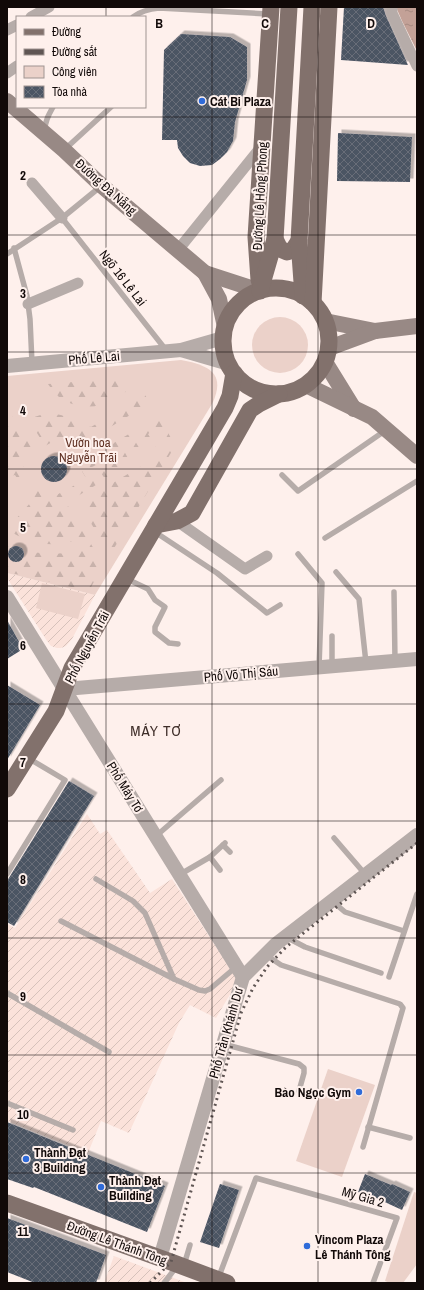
<svg xmlns="http://www.w3.org/2000/svg" width="424" height="1290" font-family="'Archivo Narrow',sans-serif">
<style>
.industrial{fill:url(#industrial-furrows)}
.green{fill:#ebd1c9}
.forest{fill:url(#forest-firs)}
.water{fill:url(#water-ripples)}
.building{fill:url(#building-cross-hatch);filter:url(#shadow)}
.lines{fill:none;stroke-linecap:round;stroke-linejoin:round}
.service{stroke:#b6aca9;stroke-width:5.5}
.minor{stroke:#b6aca9;stroke-width:11}
.tertiary{stroke:#b6aca9;stroke-width:14}
.secondary{stroke:#988985;stroke-width:16}
.primary{stroke:#82716c;stroke-width:17}
.rail{stroke:#5f5553;stroke-width:3;stroke-dasharray:2 4;stroke-linecap:butt}
.grid{fill:none;stroke:#110908;stroke-width:1;stroke-opacity:0.55}
.poi-dot{fill:#2f6bd9;stroke:#fef0ec;stroke-width:1.5}
.labels{text-anchor:middle;dominant-baseline:central;stroke-width:4;stroke-linejoin:round;paint-order:stroke}
.poi-label{font-size:13px;font-weight:bold;fill:#110908;stroke:#fef0ec;text-anchor:start}
.street-label{font-size:13px;fill:#110908;stroke:#fef0ec}
.park-label{font-size:13px;fill:#613224;stroke:#fef0ec}
.quarter-label{font-size:15px;letter-spacing:1px;fill:#3e2d28;stroke:#fef0ec}
.grid-label{font-size:13px;text-anchor:middle;font-weight:bold;fill:#110908;stroke:#fef0ec;stroke-width:4;stroke-linejoin:round;paint-order:stroke}
</style>
<defs>
<pattern id="industrial-furrows" width="10" height="10" patternUnits="userSpaceOnUse"><rect width="10" height="10" fill="#fbe2da"/><path d="M-1 1l2-2M0 10L10 0M9 11l2-2" fill="none" stroke="#d6c1ba"/></pattern>
<pattern id="forest-firs" width="22" height="20" patternUnits="userSpaceOnUse"><rect width="22" height="20" fill="#ebd1c9"/><path d="M5 1l3.5 6h-7zM16 11l3.5 6h-7z" fill="#c8b2ab"/></pattern>
<pattern id="water-ripples" width="26" height="14" patternUnits="userSpaceOnUse"><rect width="26" height="14" fill="#c3a197"/><path d="M2 4q2-2 4 0t4 0M15 11q2-2 4 0t4 0" fill="none" stroke="#a68981"/></pattern>
<pattern id="building-cross-hatch" width="8" height="8" patternUnits="userSpaceOnUse"><rect width="8" height="8" fill="#4c5564"/><path d="M0 0l8 8M0 8l8-8" fill="none" stroke="#676d78"/></pattern>
<filter id="shadow"><feDropShadow dx="3.5" dy="-3.5" stdDeviation="0" flood-color="#0004"/></filter>
</defs>
<rect width="100%" height="100%" fill="#fef0ec"/>
<g class="industrial">
<path d="M7,573L95,595L72,639L66,646L61,648H57L51,646L47,641L7,578Z"/>
<path d="M87,814L100,834L107,830L150,893L172,879L238,981L216,1018L190,1005L179,1023L129,1133L101,1121L88,1153L7,1121V924L15,928Z"/>
<path d="M114,1256L187,1283H104Z"/>
</g>
<g class="green">
<circle cx="280" cy="345" r="28"/>
<path d="M181,360C208,365 227,373 212,404L95,595L7,573V376Z"/>
<path d="M42,583L85,594L78,619L36,608Z"/>
<path d="M328,1069L375,1085L342,1177L296,1161Z"/>
<path d="M414,1192L417,1193V1264L403,1283H390L385,1281Z"/>
</g>
<g class="forest">
<path d="M136,377C134,381 132,385 129,388C114,407 84,412 63,400C57,396 52,390 48,384Z"/>
<path d="M145,395L150,403L79,446V447L71,452L61,437L45,446L29,420C50,407 71,417 91,427Z"/>
<path d="M7,408L36,453L21,462L30,477L20,483L15,475L7,477Z"/>
<path d="M159,416L172,440L167,443L157,428L148,434L157,449L150,453L141,438L135,441L144,456L137,460L128,446L123,449L131,464L125,468L116,453L111,456L120,471L114,474L106,459L102,461L111,476L105,479L96,465L92,467L101,482L76,497L70,488L86,478L77,463L86,457L87,459Z"/>
<path d="M175,446L110,555L79,503Z"/>
<path d="M36,487L45,502L60,493L87,537C59,548 32,547 7,529L31,502L26,493Z"/>
<path d="M7,541L16,546L9,549C1,565 27,568 23,551C47,554 69,557 91,544L103,565L89,591L7,572Z"/>
</g>
<path class="water" d="M396,7H417V51L402,21Z"/>
<g class="building">
<path d="M344,7H383L386,16L408,65L341,60Z"/>
<path d="M181,34L230,37L247,47V80L235,122L233,141L227,152L220,159L212,165L200,166L190,163L183,156L178,148L177,140H162L164,50Z"/>
<path d="M338,133L412,137L410,182L337,181Z"/>
<circle cx="54" cy="469" r="13"/>
<circle cx="16" cy="554" r="8"/>
<path d="M7,620L23,649L7,659Z"/>
<path d="M7,685L40,705L7,760Z"/>
<path d="M69,781L94,796L14,926L7,922V881Z"/>
<path d="M7,1122L165,1186L147,1232L34,1187L33,1188L7,1179Z"/>
<path d="M365,1174L391,1185L392,1184L410,1192L402,1210L376,1198V1200L358,1192Z"/>
<path d="M220,1184L239,1190L219,1248L200,1242Z"/>
<path d="M7,1218L106,1255L96,1283H35L7,1272Z"/>
</g>
<g class="lines">
<g class="service">
<path d="M133,17C141,11 148,9 159,8L268,14"/>
<path d="M45,129C45,121 49,114 53,107"/>
<path d="M64,150L111,107"/>
<path d="M62,218L166,350"/>
<path d="M14,248L27,296L30,319L32,363"/>
<path d="M7,254L62,218L100,187"/>
<path d="M282,475L298,491L386,430"/>
<path d="M155,532L217,573L267,613L280,605"/>
<path d="M325,538L417,481"/>
<path d="M298,554L322,583L319,667"/>
<path d="M336,572L359,599L366,663"/>
<path d="M127,579L148,589L155,600L165,607L155,627V632L169,643L178,644"/>
<path d="M394,592L395,661"/>
<path d="M332,667V636"/>
<path d="M156,836L221,780"/>
<path d="M334,838L365,874"/>
<path d="M223,845L230,852"/>
<path d="M210,857L220,870"/>
<path d="M7,874L65,780L28,758"/>
<path d="M179,875L210,857L225,843"/>
<path d="M96,879L133,901L145,913L174,979"/>
<path d="M332,901L345,912L404,931"/>
<path d="M61,921L174,979L199,990L205,991L210,989L236,967"/>
<path d="M286,937L305,947L381,973"/>
<path d="M266,955L281,965L400,1004L403,1008L363,1147"/>
<path d="M389,977L417,894"/>
<path d="M7,993L109,1052"/>
<path d="M223,1044L299,1064L304,1068V1073L299,1091"/>
<path d="M7,1103L73,1130"/>
<path d="M368,1127L410,1138"/>
<path d="M184,1265L190,1245"/>
<path d="M218,1279L256,1178L397,1218L373,1283"/>
<path d="M164,1283L177,1266"/>
</g>
<g class="minor">
<path d="M392,7V13L417,66"/>
<path d="M31,17L49,7"/>
<path d="M7,30L17,25"/>
<path d="M7,73L17,66"/>
<path d="M32,183L62,218"/>
<path d="M178,250L261,147"/>
<path d="M28,304L78,283"/>
<path d="M177,521L245,569L267,556"/>
</g>
<g class="tertiary">
<path d="M181,350L229,364"/>
<path d="M7,366L181,350L223,338"/>
<path d="M7,597L243,977"/>
<path d="M65,689L417,659"/>
<path d="M160,1258L243,977L276,944L417,835"/>
</g>
<g class="secondary">
<path d="M7,101L64,150L102,186L205,273L260,291"/>
<path d="M205,273L219,299L225,327"/>
<path d="M325,321L375,331"/>
<path d="M329,348L375,331L417,326"/>
<path d="M325,362L354,409"/>
<path d="M306,385L372,417L417,456"/>
</g>
<g class="primary">
<path d="M275,239L280,249L287,252L293,250L299,241"/>
<path d="M259,280L256,237L271,7"/>
<circle cx="276" cy="341" r="53"/>
<path d="M260,291L275,239L289,7"/>
<path d="M303,296L299,241L312,7"/>
<path d="M313,303L329,7"/>
<path d="M156,525L177,521L192,513L250,410L259,404L279,394"/>
<path d="M7,789L56,711L72,668L225,408L230,396L234,373"/>
<path d="M7,1203L171,1262L227,1283"/>
</g>
<path class="rail" d="M150,1283L171,1262L241,1013L253,988L267,967L286,947L417,843"/>
</g>
<path class="grid" d="M106,7V17M212,7V1283M318,7V1283M106,107V1283M7,117H417M7,235H417M7,352H417M7,469H417M7,586H417M7,704H417M7,821H417M7,938H417M7,1055H417M7,1173H417"/>
<g class="poi-dot">
<circle cx="202" cy="101" r="4"/>
<circle cx="359" cy="1092" r="4"/>
<circle cx="26" cy="1159" r="4"/>
<circle cx="101" cy="1187" r="4"/>
<circle cx="307" cy="1246" r="4"/>
</g>
<g class="labels">
<g class="poi-label">
<text x="210" y="101">Cát Bi Plaza</text>
<text x="351" y="1092" text-anchor="end">Bảo Ngọc Gym</text>
<text x="34" y="1152">Thành Đạt<tspan x="34" dy="15">3 Building</tspan></text>
<text x="109" y="1180">Thành Đạt<tspan x="109" dy="15">Building</tspan></text>
<text x="315" y="1239">Vincom Plaza<tspan x="315" dy="15">Lê Thánh Tông</tspan></text>
</g>
<g class="street-label">
<text transform="translate(106 187) rotate(42)">Đường Đà Nẵng</text>
<text transform="translate(260 196) rotate(-87)">Đường Lê Hồng Phong</text>
<text transform="translate(123 278) rotate(52)">Ngõ 16 Lê Lai</text>
<text transform="translate(94 358) rotate(-5)">Phố Lê Lai</text>
<text transform="translate(87 647) rotate(-62)">Phố Nguyễn Trãi</text>
<text transform="translate(241 674) rotate(-5)">Phố Võ Thị Sáu</text>
<text transform="translate(125 787) rotate(58)">Phố Máy Tơ</text>
<text transform="translate(226 1033) rotate(-74)">Phố Trần Khánh Dư</text>
<text transform="translate(363 1197) rotate(16)">Mỹ Gia 2</text>
<text transform="translate(117 1243) rotate(20)">Đường Lê Thánh Tông</text>
</g>
<g class="park-label">
<text x="88" y="442">Vườn hoa<tspan x="88" dy="15">Nguyễn Trãi</tspan></text>
</g>
<g class="quarter-label">
<text x="156" y="730">MÁY TƠ</text>
</g>
</g>
<g class="grid-label">
<text x="159" y="28">B</text>
<text x="265" y="28">C</text>
<text x="371" y="28">D</text>
<text x="23" y="180">2</text>
<text x="23" y="298">3</text>
<text x="23" y="415">4</text>
<text x="23" y="532">5</text>
<text x="23" y="650">6</text>
<text x="23" y="767">7</text>
<text x="23" y="884">8</text>
<text x="23" y="1001">9</text>
<text x="23" y="1119">10</text>
<text x="23" y="1236">11</text>
</g>
<rect width="424" height="1290" fill="none" stroke="#110908" stroke-width="16"/>
<rect x="16" y="16" width="130" height="92" fill="#fef0ec" stroke="#9f9491"/>
<rect x="24" y="29" width="20" height="6" fill="#82716c" stroke="#9f9491"/>
<text x="52" y="36" font-size="12" fill="#110908">Đường</text>
<rect x="24" y="49" width="20" height="6" fill="#5f5553" stroke="#9f9491"/>
<text x="52" y="56" font-size="12" fill="#110908">Đường sắt</text>
<rect x="24" y="66" width="20" height="12" fill="#ebd1c9" stroke="#9f9491"/>
<text x="52" y="76" font-size="12" fill="#110908">Công viên</text>
<rect x="24" y="86" width="20" height="12" fill="url(#building-cross-hatch)" stroke="#9f9491"/>
<text x="52" y="96" font-size="12" fill="#110908">Tòa nhà</text>
</svg>
